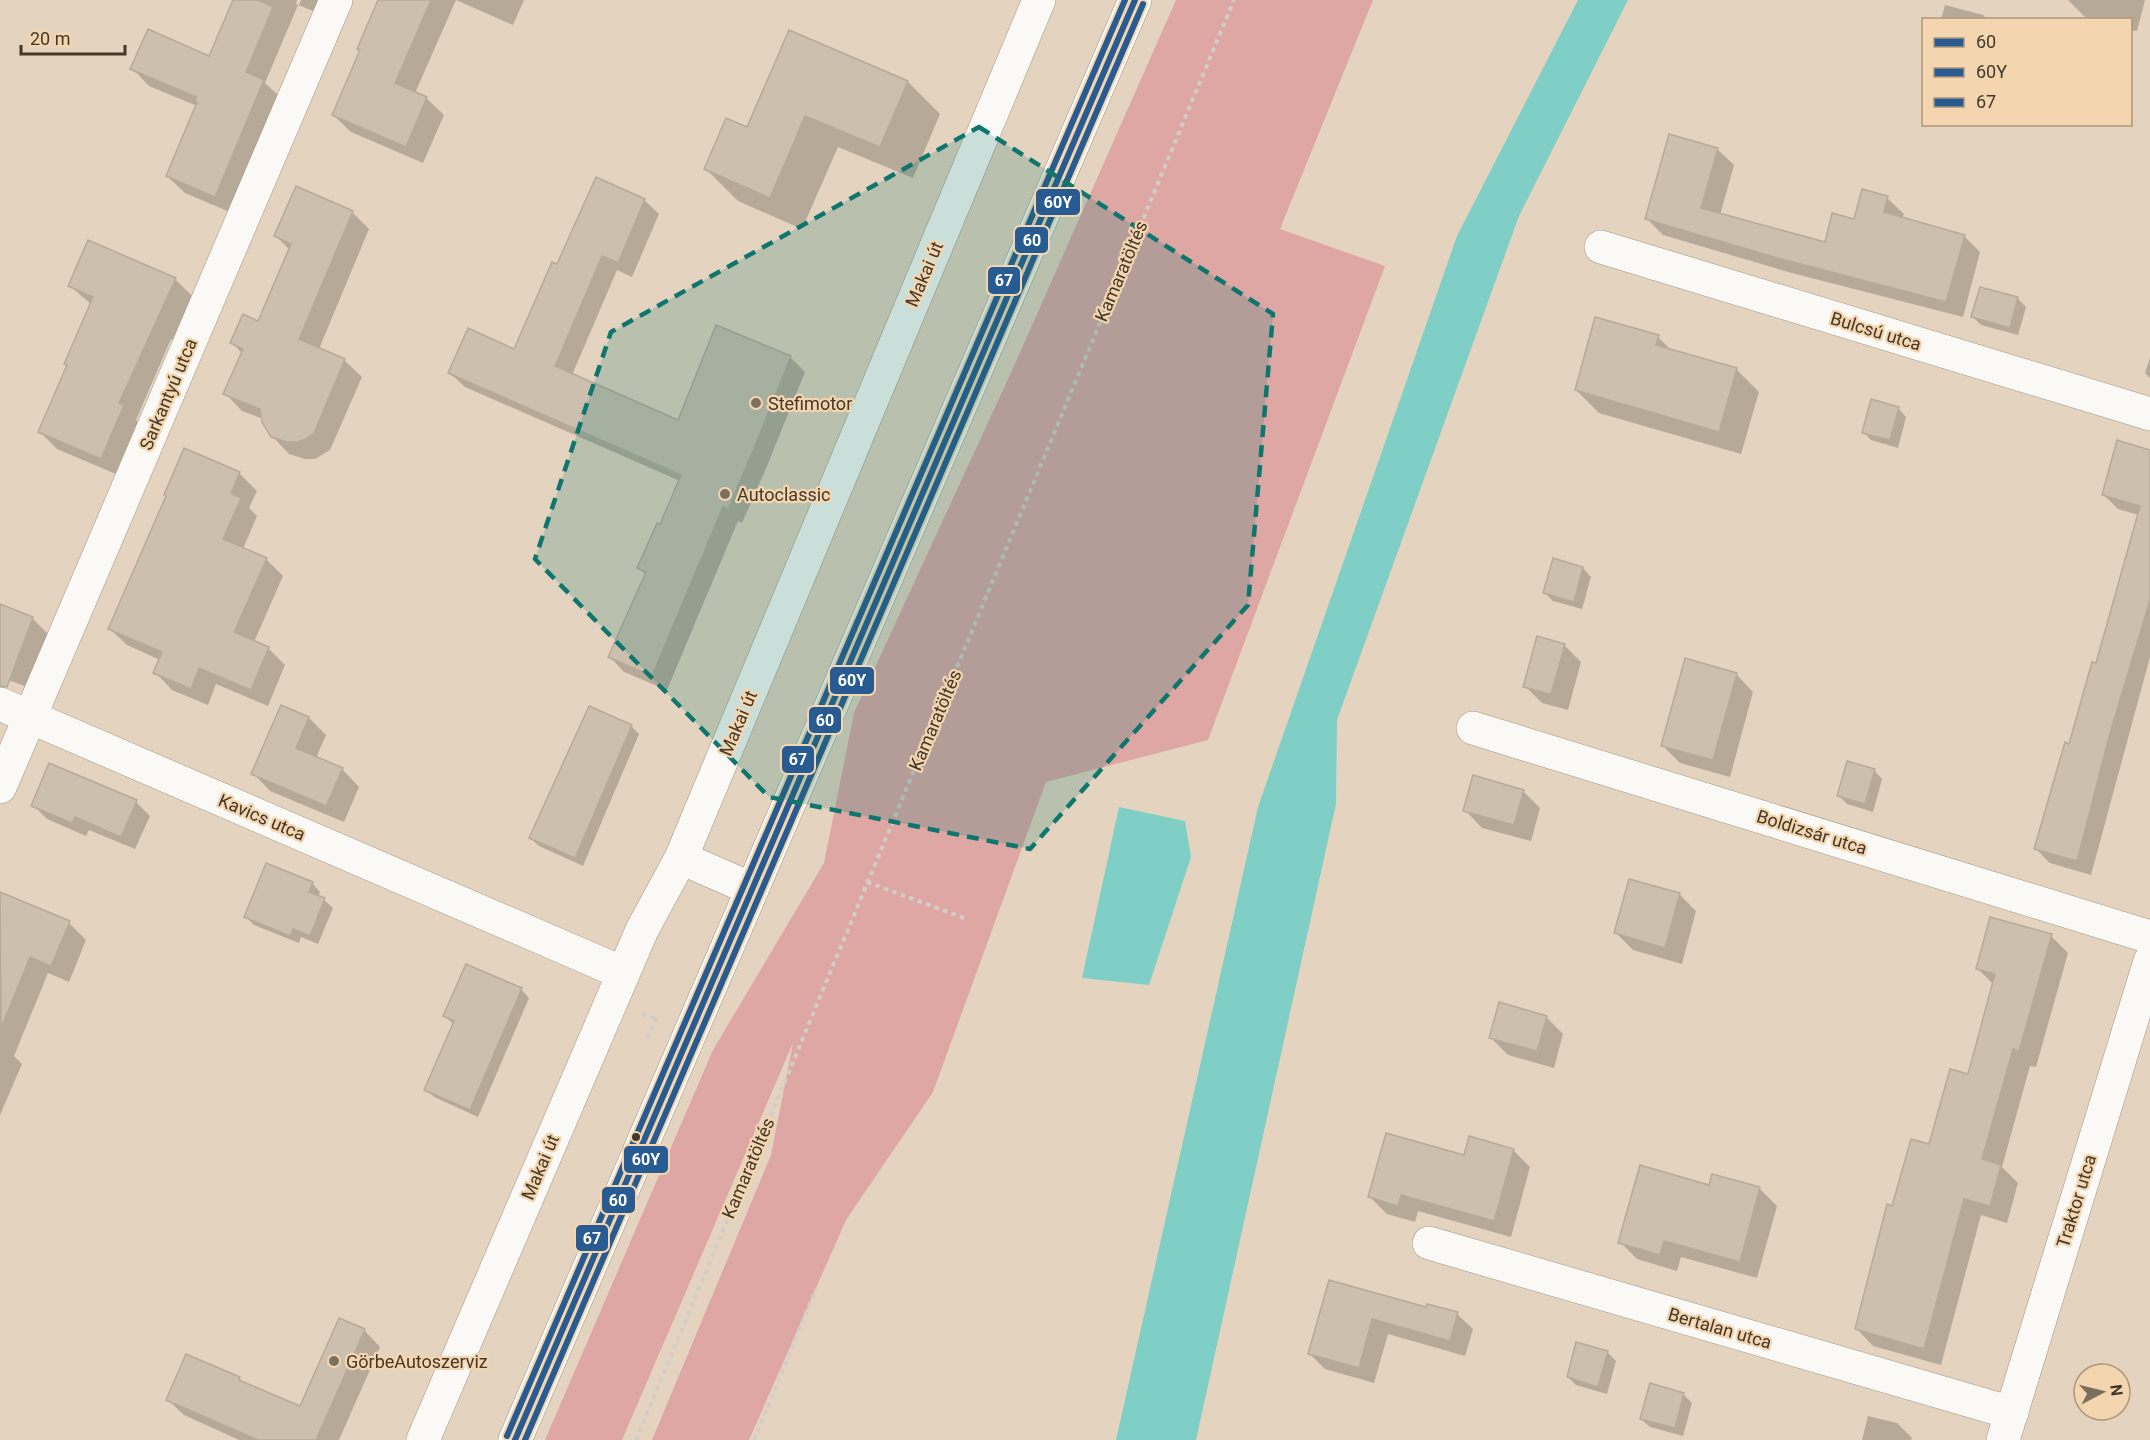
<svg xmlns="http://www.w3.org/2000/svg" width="2150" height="1440" font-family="Roboto,sans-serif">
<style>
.forest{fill:#dea7a4}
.water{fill:#7fcfc7}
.shadow{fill:#0003}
.building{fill:#ccbfae;stroke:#b6aa99;stroke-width:1.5}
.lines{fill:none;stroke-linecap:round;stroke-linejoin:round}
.minor-casing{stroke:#a09484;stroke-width:34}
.primary-casing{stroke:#a09484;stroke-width:34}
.path{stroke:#d2cdc8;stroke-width:4;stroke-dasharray:4.5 4.5;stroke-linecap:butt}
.minor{stroke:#fbf9f5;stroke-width:33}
.primary{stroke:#fbf9f5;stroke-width:33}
.bus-1-casing{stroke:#f3d5b0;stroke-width:10}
.bus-2-casing{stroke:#f3d5b0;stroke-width:10}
.bus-3-casing{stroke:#f3d5b0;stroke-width:10}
.bus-1{stroke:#275b91;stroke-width:6}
.bus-2{stroke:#275b91;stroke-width:6}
.bus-3{stroke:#275b91;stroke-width:6}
.marked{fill:#0f766e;fill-opacity:0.2;stroke:#0f766e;stroke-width:4.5;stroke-dasharray:12 8;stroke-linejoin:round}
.poi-dot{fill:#7c6f5e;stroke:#f3d5b0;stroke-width:2}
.bus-dot{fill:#443829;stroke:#f3d5b0;stroke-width:2}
.labels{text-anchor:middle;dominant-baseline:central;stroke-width:4.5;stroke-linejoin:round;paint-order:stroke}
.street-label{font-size:18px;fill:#443829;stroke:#f3d5b0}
.poi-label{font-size:18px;fill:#443829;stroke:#f3d5b0;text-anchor:start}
.line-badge{stroke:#f3d5b0;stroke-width:2}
.badge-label{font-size:16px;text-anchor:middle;font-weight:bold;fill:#fff}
</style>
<rect width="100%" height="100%" fill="#e4d4bf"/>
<path class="forest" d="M1176,0H1373L1280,229L1385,266L1208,740L1046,782L933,1092L846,1220L749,1440H652L771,1155L793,1043L622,1440H545L713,1050L824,863L854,713L1014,366Z"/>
<g class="water">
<path d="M1578,0H1628L1519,216L1337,720L1336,804L1196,1440H1116L1258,807L1457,236Z"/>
<path d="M1119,807L1185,821L1191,857L1149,985L1082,978Z"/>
</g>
<g class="shadow">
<path d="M235,0H297L296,4L299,5L301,0H323L318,13L298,5L265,83L281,98L232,213L185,193L167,176L197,106L149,86L132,68L210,58Z"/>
<path d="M379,0H524L513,25L456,0L415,93L426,98L444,115L423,163L351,132L333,115L361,51L358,49Z"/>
<path d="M2068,0H2145L2137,31L2130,30V20H2095L2085,17Z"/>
<path d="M1945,5L1983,15L1987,20H1941Z"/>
<path d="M789,32L908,82L940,114L913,178L838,147L802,229L738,201L706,169L747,129Z"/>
<path d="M1717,149L1734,165L1720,215L1826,244L1887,198L1904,214L1902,218L1964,236L1980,252L1963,317L1792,273L1663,235L1647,219Z"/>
<path d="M644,200L659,214L632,277L617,270L572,375L678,422L790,357L805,372L767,466L742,523L738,521L667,690L624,672L610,657L646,575L639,568L661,526L680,481L465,387L450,373L515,351Z"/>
<path d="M352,212L369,229L319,349L344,360L362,377L330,450L315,459H305L289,454L272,436L263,419L242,411L225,393L242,353L232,343L259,323L290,250L276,236Z"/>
<path d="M175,279L192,296L173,340L171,339L136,420L140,424L118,475L57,449L40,432L92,305L70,286Z"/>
<path d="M1981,289L2018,299L2026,307L2018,335L1981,325L1973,317Z"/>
<path d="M1658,337L1672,351L1736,369L1759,392L1741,454L1599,413L1576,390Z"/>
<path d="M2150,357V378L2145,373Z"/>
<path d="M1898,408L1906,417L1898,448L1871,440L1863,432Z"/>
<path d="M185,450L240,474L257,491L249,508L257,516L243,549L266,559L283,576L254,642L268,648L285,665L268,706L216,684L208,705L172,690L155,672L160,660L127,645L109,628L167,496Z"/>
<path d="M2150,451V657L2091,875L2050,863L2036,849L2097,665L2139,515L2118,509L2104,495Z"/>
<path d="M1583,568L1591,577L1582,609L1553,601L1545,593Z"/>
<path d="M0,606L32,618L49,635L30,688L0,677Z"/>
<path d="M1564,645L1581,662L1568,710L1542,703L1525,686Z"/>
<path d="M1736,674L1753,692L1730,777L1680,763L1662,745Z"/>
<path d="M281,707L309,718L326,735L316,758L342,769L359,787L344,822L270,791L253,773Z"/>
<path d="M631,726L639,734L583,866L539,846L530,838Z"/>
<path d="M1874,770L1882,779L1873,812L1847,804L1839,796Z"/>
<path d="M1523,791L1540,808L1531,841L1482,828L1465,810Z"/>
<path d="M136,802L150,816L135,849L89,830L86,836L47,819L33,805Z"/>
<path d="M312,883L320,892L318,897L324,900L333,908L318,944L301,937L299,943L254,925L246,917Z"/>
<path d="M1679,894L1696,911L1682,964L1633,950L1616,933Z"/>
<path d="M4,896L69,923L86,940L69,982L48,973L14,1056L22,1064L0,1115V904Z"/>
<path d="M2051,936L2068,953L2036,1067L2030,1066L2002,1167L2018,1183L2007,1223L1981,1215L1941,1365L1873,1346L1856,1328L1893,1208L1930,1146L1969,1076L1994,985L1977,968Z"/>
<path d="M521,989L529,998L478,1117L434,1097L426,1089L454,1025L445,1016Z"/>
<path d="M1546,1017L1563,1034L1554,1068L1508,1055L1491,1038Z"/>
<path d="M1513,1150L1530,1167L1511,1237L1418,1211L1415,1222L1387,1214L1370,1197L1465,1157Z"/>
<path d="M1710,1186L1760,1189L1777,1206L1757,1278L1681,1257L1677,1271L1637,1259L1620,1242Z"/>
<path d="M1330,1282L1427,1309L1457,1314L1473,1329L1465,1356L1388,1334L1374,1383L1325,1369L1310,1354Z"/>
<path d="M364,1330L380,1347L339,1440H239L184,1415L167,1399L239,1378L244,1384L301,1408Z"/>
<path d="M1607,1352L1616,1361L1607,1394L1576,1385L1568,1377Z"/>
<path d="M1683,1394L1692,1403L1683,1436L1650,1427L1641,1419Z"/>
<path d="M1868,1416L1897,1423L1912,1438L1911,1440H1862Z"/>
</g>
<g class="building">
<path d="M233,0H258L273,7L246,72L264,80L215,197L166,176L197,102L195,101L196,97L130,69L148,29L209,56Z"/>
<path d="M378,0H431L395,83L427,97L406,147L332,115L360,50L357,49Z"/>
<path d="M789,30L908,81L880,147L805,116L770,198L704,169L726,118L747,127Z"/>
<path d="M1669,134L1718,148L1701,208L1825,242L1832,213L1854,219L1862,189L1888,196L1884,212L1965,235L1946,302L1774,257L1645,219Z"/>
<path d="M596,177L645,199L618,263L602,256L555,366L678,420L716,325L791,356L753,451L728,509L723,507L652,676L608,657L646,572L637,568L657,523L660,524L681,475L448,373L468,328L514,349L552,262L557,264Z"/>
<path d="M296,186L353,211L299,339L345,359L314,433L306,439L297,442H287L271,437L262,422L260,409L223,394L243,349L230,343L243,314L258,321L291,244L274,236Z"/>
<path d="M88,240L176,278L119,403L124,405L101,459L38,432L67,365L64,364L93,297L68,286Z"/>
<path d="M1980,287L2018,297L2010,328L1971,317Z"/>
<path d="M1595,317L1659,335L1656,345L1737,368L1719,432L1575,390Z"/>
<path d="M1871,399L1899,407L1890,440L1862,433Z"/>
<path d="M2117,440L2150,450V600L2110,733L2077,861L2034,849L2065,742L2069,744L2092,662L2096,663L2140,506L2102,495Z"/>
<path d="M184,448L240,472L231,493L241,498L223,539L267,558L234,632L269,647L251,690L199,668L191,689L153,673L162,652L108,629L166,496L164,495Z"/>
<path d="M1553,558L1583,567L1574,602L1543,593Z"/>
<path d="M0,604L33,617L7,687L0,686Z"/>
<path d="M1537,636L1565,644L1551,694L1523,687Z"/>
<path d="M1685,658L1737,673L1713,760L1661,746Z"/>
<path d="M281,705L309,717L296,748L343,768L326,806L251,774Z"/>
<path d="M589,706L632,725L575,858L529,838Z"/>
<path d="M1847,761L1875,769L1865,804L1837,796Z"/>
<path d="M49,763L137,800L121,837L75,817L72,823L31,806Z"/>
<path d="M1473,775L1524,790L1514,825L1463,811Z"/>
<path d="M266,863L313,882L309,892L325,898L310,936L293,929L290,936L244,917Z"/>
<path d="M1629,879L1680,893L1665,948L1614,933Z"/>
<path d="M0,892L70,921L51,966L30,957L1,1028Z"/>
<path d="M1990,917L2052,934L2019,1051L2013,1049L1982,1159L2001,1165L1990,1206L1964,1199L1924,1349L1855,1329L1887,1204L1892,1206L1911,1139L1929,1144L1950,1069L1968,1074L1995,974L1976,969Z"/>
<path d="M466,964L522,988L470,1110L424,1090L454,1021L443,1016Z"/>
<path d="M1499,1002L1547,1016L1537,1051L1489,1038Z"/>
<path d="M1386,1133L1464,1155L1469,1136L1514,1149L1494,1221L1401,1195L1398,1206L1368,1197Z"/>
<path d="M1640,1165L1709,1185L1712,1174L1760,1187L1740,1262L1664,1241L1660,1255L1618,1243Z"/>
<path d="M1329,1280L1426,1307L1427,1304L1458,1312L1450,1341L1372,1319L1359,1368L1308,1354Z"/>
<path d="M339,1318L365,1329L316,1440H258L166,1400L186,1354L240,1377L239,1380L300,1406Z"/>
<path d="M1576,1342L1608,1351L1598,1387L1567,1377Z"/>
<path d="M1650,1383L1684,1393L1675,1428L1640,1419Z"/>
</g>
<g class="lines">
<defs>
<g id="minor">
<path d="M1601,247L2150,414"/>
<path d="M0,704L623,973"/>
<path d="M1473,728L2150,937"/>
<path d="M0,787L336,0"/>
<path d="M681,858L752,889"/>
<path d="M1429,1243L2012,1413"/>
<path d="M423,1440L642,930L681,858L1039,0"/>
<path d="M2003,1440L2150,961"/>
</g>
<path id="primary" d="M515,1440L1135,0"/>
</defs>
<use href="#minor" class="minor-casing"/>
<use href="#primary" class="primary-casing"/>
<g class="path">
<path d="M867,882L964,918"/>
<path d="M642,1014L656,1019"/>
<path d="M647,1038L657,1017"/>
<path d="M636,1440L1234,0"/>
<path d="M754,1440L816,1289"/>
</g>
<use href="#minor" class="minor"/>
<use href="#primary" class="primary"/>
<defs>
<path id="bus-1" d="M515,1440L1135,0"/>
<path id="bus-2" d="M525,1440L1143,4"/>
<path id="bus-3" d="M507,1436L1125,0"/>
</defs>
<use href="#bus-1" class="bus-1-casing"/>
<use href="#bus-2" class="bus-2-casing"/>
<use href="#bus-3" class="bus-3-casing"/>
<use href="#bus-1" class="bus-1"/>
<use href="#bus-2" class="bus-2"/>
<use href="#bus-3" class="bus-3"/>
</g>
<path class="marked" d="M979,127L1273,314L1248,605L1030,849L769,797L535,559L611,332Z"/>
<g class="poi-dot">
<circle cx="756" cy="403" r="6"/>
<circle cx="725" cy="494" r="6"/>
<circle cx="334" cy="1361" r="6"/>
</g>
<circle class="bus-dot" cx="636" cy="1137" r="5"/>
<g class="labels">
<g class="street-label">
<text transform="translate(1121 271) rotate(-67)">Kamaratöltés</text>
<text transform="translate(924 274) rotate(-67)">Makai út</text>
<text transform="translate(1876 331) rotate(17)">Bulcsú utca</text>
<text transform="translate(168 394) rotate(-67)">Sarkantyú utca</text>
<text transform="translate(935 720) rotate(-67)">Kamaratöltés</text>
<text transform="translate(738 723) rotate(-67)">Makai út</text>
<text transform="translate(262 817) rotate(23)">Kavics utca</text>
<text transform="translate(1812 832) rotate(17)">Boldizsár utca</text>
<text transform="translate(540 1167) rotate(-67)">Makai út</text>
<text transform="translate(748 1168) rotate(-67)">Kamaratöltés</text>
<text transform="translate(2076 1201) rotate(-73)">Traktor utca</text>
<text transform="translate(1720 1328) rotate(16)">Bertalan utca</text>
</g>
<g class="poi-label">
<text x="768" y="403">Stefimotor</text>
<text x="737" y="494">Autoclassic</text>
<text x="346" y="1361">GörbeAutoszerviz</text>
</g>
</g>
<g class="line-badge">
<rect x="1035" y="188" width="46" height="28" rx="6" fill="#275b91"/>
<rect x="1014" y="226" width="35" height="28" rx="6" fill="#275b91"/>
<rect x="987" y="266" width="34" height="29" rx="6" fill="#275b91"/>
<rect x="829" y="666" width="46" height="29" rx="6" fill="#275b91"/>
<rect x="808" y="706" width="34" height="28" rx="6" fill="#275b91"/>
<rect x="781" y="745" width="34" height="29" rx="6" fill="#275b91"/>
<rect x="623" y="1145" width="46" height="29" rx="6" fill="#275b91"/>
<rect x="601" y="1186" width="35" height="28" rx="6" fill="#275b91"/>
<rect x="575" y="1224" width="34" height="28" rx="6" fill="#275b91"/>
</g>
<g class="badge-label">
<text x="1058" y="208">60Y</text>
<text x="1032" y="246">60</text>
<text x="1004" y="286">67</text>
<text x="852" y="686">60Y</text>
<text x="825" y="726">60</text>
<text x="798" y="765">67</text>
<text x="646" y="1165">60Y</text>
<text x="618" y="1206">60</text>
<text x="592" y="1244">67</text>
</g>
<rect x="1922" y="18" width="210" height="108" fill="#f3d5b0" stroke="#ad967a" stroke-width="1.5"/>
<rect x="1934" y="38" width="30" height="9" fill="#275b91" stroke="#ad967a" stroke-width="1.5"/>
<text x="1976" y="48" font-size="18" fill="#443829">60</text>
<rect x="1934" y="68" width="30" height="9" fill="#275b91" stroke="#ad967a" stroke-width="1.5"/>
<text x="1976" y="78" font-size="18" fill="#443829">60Y</text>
<rect x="1934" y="98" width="30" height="9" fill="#275b91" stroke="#ad967a" stroke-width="1.5"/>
<text x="1976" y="108" font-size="18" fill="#443829">67</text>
<g transform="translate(2102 1392) rotate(83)"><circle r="28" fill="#f3d5b0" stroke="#ad967a" stroke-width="1.5"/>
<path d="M0-4.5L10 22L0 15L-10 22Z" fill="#7c6f5e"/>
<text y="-9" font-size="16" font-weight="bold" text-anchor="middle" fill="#443829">N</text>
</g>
<path d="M21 45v9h104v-9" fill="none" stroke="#443829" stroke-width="3"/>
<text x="30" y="45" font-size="18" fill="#443829" stroke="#f3d5b0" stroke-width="4.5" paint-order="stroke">20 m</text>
</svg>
